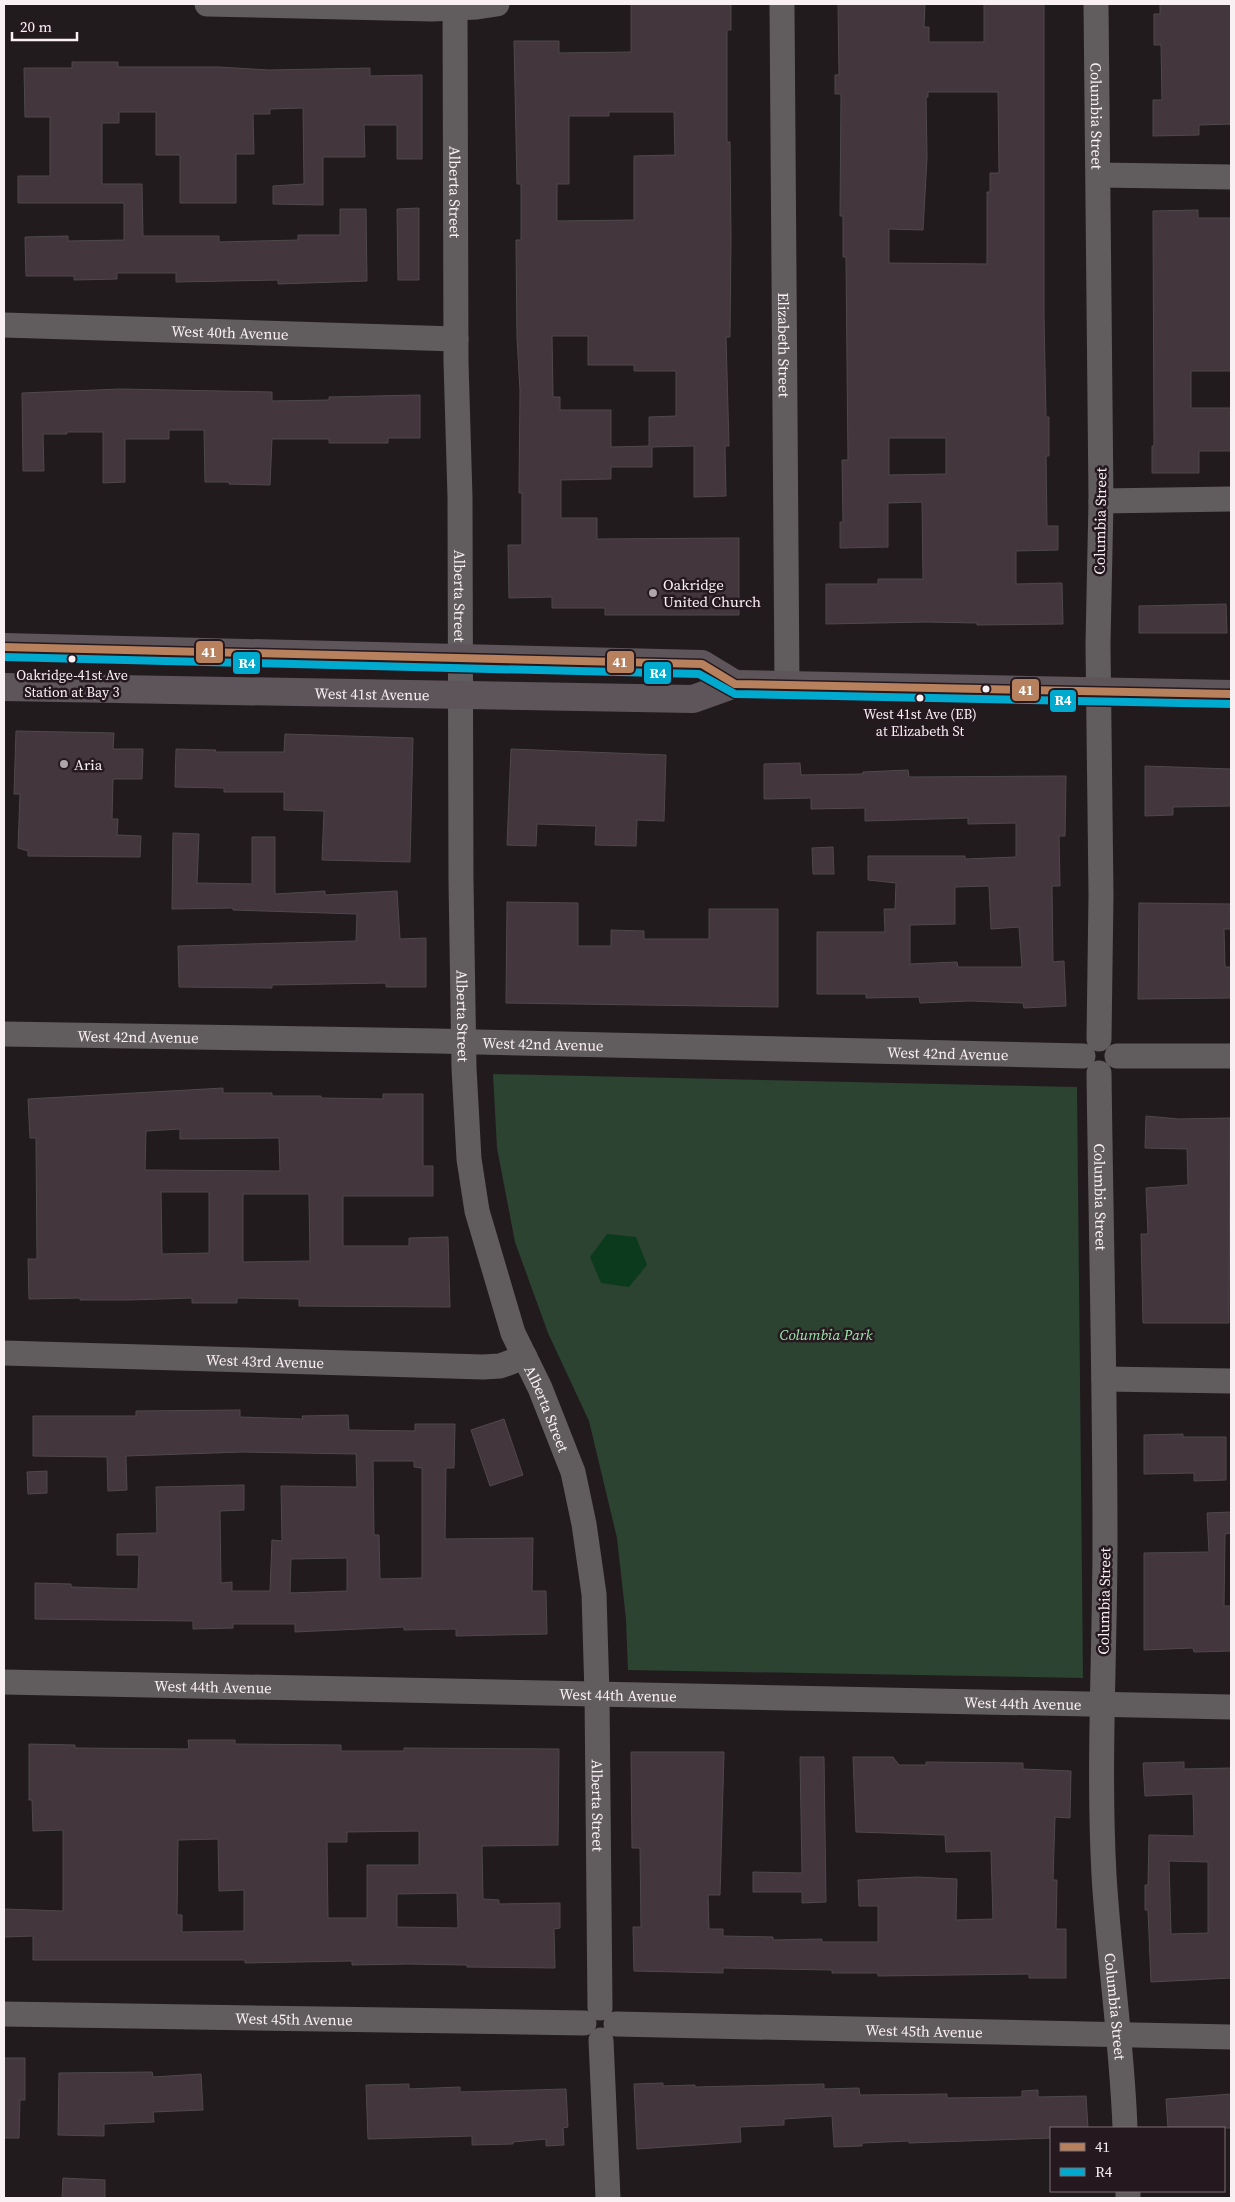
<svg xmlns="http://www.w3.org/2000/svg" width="1235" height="2202" font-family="'Source Serif 4',serif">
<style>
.built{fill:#2f1d25}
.green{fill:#2c4331}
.water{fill:#0b3a1c}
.building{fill:#43363c;stroke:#4f494b;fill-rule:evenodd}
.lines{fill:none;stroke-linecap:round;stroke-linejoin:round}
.minor{stroke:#615c5e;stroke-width:25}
.major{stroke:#5e555a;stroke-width:28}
.bus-1-casing{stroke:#25181e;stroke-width:11}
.bus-2-casing{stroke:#25181e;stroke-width:11}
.bus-1{stroke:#b6815c;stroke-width:8}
.bus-2{stroke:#00a9ce;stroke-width:8}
.poi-dot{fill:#aea5a9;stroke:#25181e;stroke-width:2}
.bus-dot{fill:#f9f0f4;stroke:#25181e;stroke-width:2}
.labels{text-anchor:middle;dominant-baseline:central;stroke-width:5;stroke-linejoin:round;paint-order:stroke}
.bus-label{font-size:14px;fill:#f9f0f4;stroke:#25181e}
.street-label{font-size:15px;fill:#f9f0f4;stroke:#25181e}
.poi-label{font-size:15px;fill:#f9f0f4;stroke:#25181e;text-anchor:start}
.park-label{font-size:15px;font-style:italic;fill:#9ce6ae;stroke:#25181e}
.line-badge{stroke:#25181e;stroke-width:2}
.badge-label{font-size:14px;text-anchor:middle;font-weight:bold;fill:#fff}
</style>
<rect width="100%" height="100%" fill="#221b1e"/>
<path class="built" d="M4,1144L5,1324L4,1332Z"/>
<path class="green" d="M493,1074L1077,1087L1083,1678L628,1670L626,1619L617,1538L589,1421L548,1333L515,1242L497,1148Z"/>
<path class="water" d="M607,1234L636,1237L647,1265L629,1287L601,1283L590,1257Z"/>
<g class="building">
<path d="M631,4H731V30H727V142H730L731,239L730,337H726L729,446H725L726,496L694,497V446L652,447V467H611V479L561,480V518H597V539L739,538V615H605V608H552V597L509,598L508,545H522V493H519L520,391L517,337L516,240H521V184H517L514,41H559V53L631,52ZM609,112H674L675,155L634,156V220L557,221V184H569V116H609ZM552,336H588V365H634V371H676V416L649,417V446L611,447V410H560V397H553Z"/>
<path d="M838,4H925L924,27H929V42H984V4H1044V316L1046,417H1049V456H1046L1047,526H1058V550L1016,551V584L1062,583L1063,624L977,625V623L926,622L826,624V584H878V579H923L922,502L888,503V547L840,548V522H843L842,460H848L847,362L846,257H843V216H840L841,94H835V75H839ZM928,92H998L999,173H990V192H987V264L889,263V229L923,230L927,157L926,97H928ZM889,438H946V474L889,475Z"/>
<path d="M1160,4H1231V124L1199,125V135L1153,136V100H1162L1161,45H1154V14H1160Z"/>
<path d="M72,62H118V67H219L269,70L370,68V76L422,75V159H397V125H364L365,157H323V205L273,204V186L304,184L303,108L270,109V114H253L254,154H236V203H180V155H156V112H119V123H102V184H142L143,236H219V242L298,240V235H340V209H366L367,281L278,284V280L176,282V273H117V279L74,280V276H26L25,237L68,236V241L124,240V203H18V176H50V117H25L24,68H72Z"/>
<path d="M419,208V280H398L397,209Z"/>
<path d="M1198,210V218H1231V371H1191V408H1231V451H1199V473H1152V446H1154L1153,211Z"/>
<path d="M120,389L272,392V401L329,400V397L420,395V438H388V443H329V439H272L270,485L229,484V482H205L204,430H169V439H125V482L103,483V432H67V434H43L44,471H23L22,393Z"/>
<path d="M1226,604L1227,633H1139V606Z"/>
<path d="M16,731L114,733L113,749H143L142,779H113L112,819H118L117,835L141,836L140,857L28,856V851L18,848L20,794H14Z"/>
<path d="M285,734L413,738L410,862L322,860L324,811L284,810V792H224V788L175,787L176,749L216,750L215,752H284Z"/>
<path d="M511,749L666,755L664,821L637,820L636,846L595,845L596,826L537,824L536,846L507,845Z"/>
<path d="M800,763L801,775L863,774V772L908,770L909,777L1066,776L1065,836H1059L1060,886H1052L1053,962L1064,961L1066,1006L1024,1008L1023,1003L970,1001L920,1003L919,997L866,998V994H817V932H885L884,909H895L896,883L868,880V856H965V859L1016,857V823L968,824V818L865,821V808L811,809V798L764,799V764ZM989,886L991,929L1019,927L1022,967H958L957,962L910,964V925L955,924V887Z"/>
<path d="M1145,766L1231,769V806L1173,807V815L1145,816Z"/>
<path d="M173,833L199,834L197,883L252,884V837H275V894L325,891V895L397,891L400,939L426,938V987H386V983L272,985V988L179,987L178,946L356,941L357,914L233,910V908L172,909Z"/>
<path d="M833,847L834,874H813L812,848Z"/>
<path d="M507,902L578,903V946H611V930L644,931V939H709V909H778V1007L506,1003Z"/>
<path d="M1139,903L1231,904V929H1224L1225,967H1231V998L1138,999Z"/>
<path d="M223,1088V1093H272V1096H321V1098L383,1099V1094H423V1166H433V1196H343V1246H409V1238L448,1237L450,1307L299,1306V1299L237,1298V1303H192V1298L128,1300H80V1298L29,1299L28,1259H37L36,1138H30L28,1099ZM180,1129V1139L279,1138L280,1171L145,1170L146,1131ZM161,1192H209V1253L162,1254ZM243,1194H309L310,1261L243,1262Z"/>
<path d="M1146,1116L1179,1119L1230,1118L1229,1323H1143L1141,1234H1148L1146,1188L1188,1185L1187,1149L1145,1148Z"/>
<path d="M240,1410V1417L303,1419L302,1416L348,1415L349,1430L415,1431V1424H455L454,1468H446L445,1539L533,1538L532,1591H546L547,1634L456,1636V1629L404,1630V1627L295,1632V1624H233V1628L193,1629V1621L35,1619V1583L71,1584V1587L138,1589L139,1555H117V1534L157,1533L156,1487L244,1485V1510L220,1511L221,1583L232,1582V1591H270L272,1540L282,1541L281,1486L357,1487L356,1454L242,1452L126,1456L127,1490L108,1491L107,1457L33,1456V1416H136V1411ZM373,1461H414V1467L422,1468V1578L380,1579L379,1535H374ZM347,1558V1591L290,1593L291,1559Z"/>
<path d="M504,1419L523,1475L490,1486L471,1430Z"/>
<path d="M1183,1434V1437H1226V1480L1194,1481V1473L1144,1474V1435Z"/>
<path d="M47,1471V1493L28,1494L27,1472Z"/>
<path d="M1231,1512V1533L1225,1534L1224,1606H1231V1651L1194,1652L1193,1648L1144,1650V1553L1209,1552L1207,1513Z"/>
<path d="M188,1740H235V1744L341,1745V1751H404V1748L559,1749L558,1845L482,1846L483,1899L499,1900V1904L560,1903V1928L554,1929L555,1968L467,1967V1965L408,1964L352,1965V1961L245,1963V1960H33V1936L4,1937V1909L63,1911V1830L33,1831L32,1800H29V1744L75,1745V1748L189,1749ZM419,1831V1865H367V1918H328L327,1842H347V1832ZM218,1839L219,1891L244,1890V1931L182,1932V1915H177L178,1840ZM457,1893L458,1928L397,1927V1894Z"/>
<path d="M631,1752H724L720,1895H708L709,1929H723V1936L773,1937V1940L822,1939V1942H878V1906H859L858,1880L917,1877L957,1879L956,1920L993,1919L991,1851L946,1852L945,1835L856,1832L853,1757H893L899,1765H926V1762L1023,1763V1769L1071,1771L1070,1818L1055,1817L1053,1880H1057L1056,1929H1066V1978H1029V1974L878,1976V1973H832V1970L723,1968V1973L634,1971L633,1927H641L640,1848H632Z"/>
<path d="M800,1757H824L826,1902L802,1903V1892H753V1872L802,1873Z"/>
<path d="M1184,1762V1769L1231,1768V1978L1151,1982L1148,1910H1145V1885H1148L1149,1835L1194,1836L1193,1794L1145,1796L1143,1763ZM1169,1861L1208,1862V1933L1171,1934Z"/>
<path d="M4,2058H25V2100H20L19,2138H4Z"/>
<path d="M152,2072L153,2077L201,2074L203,2110L153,2112L154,2122L104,2124V2136L58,2135L59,2073Z"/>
<path d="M663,2083V2086L695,2085V2087L824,2084V2089L859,2088L860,2095L947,2094V2098L1022,2097V2091L1038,2090V2097L1086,2096L1088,2128H1051V2138L909,2143V2141L862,2143V2146L834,2147L832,2116L784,2119V2125L740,2127L741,2142L637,2149L634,2084Z"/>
<path d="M409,2084V2089L460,2087V2092L566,2089L568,2127L563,2128L564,2145L546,2146V2139L513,2142V2144L472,2145V2136L368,2139L366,2085Z"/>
<path d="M1231,2094V2128H1168L1166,2099Z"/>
<path d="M63,2178L105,2180V2198H62Z"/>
</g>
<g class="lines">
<g class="minor">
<path d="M207,4L432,9L477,7L497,4"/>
<path id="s1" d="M455,4L456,362L460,497L461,881L464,1068L469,1159L477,1211L513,1333L540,1388L573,1472L584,1524L594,1594L597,1694L600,2008"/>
<path id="s2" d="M782,4L787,686"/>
<path id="s3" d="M1096,4L1101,501L1098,644L1101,895L1099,1039"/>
<path d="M1099,175L1231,177"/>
<path id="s4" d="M4,325L456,339"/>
<path d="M1101,501L1231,499"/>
<path id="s5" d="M4,1034L436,1041L1083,1056"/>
<path d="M1117,1056H1231"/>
<path id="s6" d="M1099,1073C1101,1229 1105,1385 1105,1540C1105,1652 1098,1763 1104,1875C1109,1959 1122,2043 1125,2128"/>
<path id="s7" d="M4,1353L483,1367L500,1366L525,1357"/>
<path d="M1104,1379L1231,1381"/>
<path id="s8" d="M4,1682L1231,1707"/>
<path id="s9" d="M4,2014L584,2023"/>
<path id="s10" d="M616,2024L1231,2037"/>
<path d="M601,2040L608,2198"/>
<path d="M1128,2191V2198"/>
</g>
<g class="major">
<path d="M4,647L702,664L735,684"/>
<path id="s11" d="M4,687L693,699L735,684L1231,694"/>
</g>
<defs>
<path id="bus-1" d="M4,647L702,664L735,684L1231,694"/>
<path id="bus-2" d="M4,657L699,674L735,694L1231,704"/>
</defs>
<use href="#bus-1" class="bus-1-casing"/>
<use href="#bus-2" class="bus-2-casing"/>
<use href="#bus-1" class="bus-1"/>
<use href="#bus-2" class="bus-2"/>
</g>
<g class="poi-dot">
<circle cx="653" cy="593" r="5"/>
<circle cx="64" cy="764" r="5"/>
</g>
<g class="bus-dot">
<circle cx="72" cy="659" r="4.5"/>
<circle cx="986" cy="689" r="4.5"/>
<circle cx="920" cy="698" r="4.5"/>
</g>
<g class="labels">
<g class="bus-label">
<text x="72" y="675">Oakridge-41st Ave<tspan x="72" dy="17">Station at Bay 3</tspan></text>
<text x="920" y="714">West 41st Ave (EB)<tspan x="920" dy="17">at Elizabeth St</tspan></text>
</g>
<g class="street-label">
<text stroke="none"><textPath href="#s3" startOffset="112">Columbia Street</textPath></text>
<text stroke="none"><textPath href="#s1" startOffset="188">Alberta Street</textPath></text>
<text stroke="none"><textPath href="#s4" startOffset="226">West 40th Avenue</textPath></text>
<text stroke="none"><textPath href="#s2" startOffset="341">Elizabeth Street</textPath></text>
<text transform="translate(1100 521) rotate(-89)">Columbia Street</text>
<text stroke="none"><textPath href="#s1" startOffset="592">Alberta Street</textPath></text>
<text stroke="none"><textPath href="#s11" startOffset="368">West 41st Avenue</textPath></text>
<text stroke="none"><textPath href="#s1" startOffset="1012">Alberta Street</textPath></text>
<text stroke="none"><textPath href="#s5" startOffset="134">West 42nd Avenue</textPath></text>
<text stroke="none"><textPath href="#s5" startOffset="539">West 42nd Avenue</textPath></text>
<text stroke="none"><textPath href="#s5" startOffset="944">West 42nd Avenue</textPath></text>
<text stroke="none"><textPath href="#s6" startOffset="124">Columbia Street</textPath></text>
<text stroke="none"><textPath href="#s7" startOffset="261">West 43rd Avenue</textPath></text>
<text stroke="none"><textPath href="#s1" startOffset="1418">Alberta Street</textPath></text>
<text transform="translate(1104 1601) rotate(-89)">Columbia Street</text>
<text stroke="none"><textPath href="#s8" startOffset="209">West 44th Avenue</textPath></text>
<text stroke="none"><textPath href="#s8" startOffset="614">West 44th Avenue</textPath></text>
<text stroke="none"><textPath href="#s8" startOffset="1019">West 44th Avenue</textPath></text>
<text stroke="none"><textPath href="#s1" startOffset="1822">Alberta Street</textPath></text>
<text stroke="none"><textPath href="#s6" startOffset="934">Columbia Street</textPath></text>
<text stroke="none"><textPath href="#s9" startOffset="290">West 45th Avenue</textPath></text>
<text stroke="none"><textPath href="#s10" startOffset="308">West 45th Avenue</textPath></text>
</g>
<g class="poi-label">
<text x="663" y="584">Oakridge<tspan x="663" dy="17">United Church</tspan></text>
<text x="74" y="764">Aria</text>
</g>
<g class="park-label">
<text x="826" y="1334">Columbia Park</text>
</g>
</g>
<g class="line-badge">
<rect x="195" y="640" width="29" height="24" rx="5" fill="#b6815c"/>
<rect x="606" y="650" width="29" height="24" rx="5" fill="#b6815c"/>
<rect x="232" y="651" width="29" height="24" rx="5" fill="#00a9ce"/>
<rect x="643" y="661" width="29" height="24" rx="5" fill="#00a9ce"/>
<rect x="1011" y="678" width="29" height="24" rx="5" fill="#b6815c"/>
<rect x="1049" y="689" width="28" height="24" rx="5" fill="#00a9ce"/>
</g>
<g class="badge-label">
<text x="209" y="657">41</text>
<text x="620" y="667">41</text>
<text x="247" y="668">R4</text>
<text x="658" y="678">R4</text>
<text x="1026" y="695">41</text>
<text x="1063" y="705">R4</text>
</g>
<rect width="1235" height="2202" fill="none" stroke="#f9f0f4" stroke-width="10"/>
<rect x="1050" y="2127" width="175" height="65" fill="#25181e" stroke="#7a6e74"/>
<rect x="1060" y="2143" width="25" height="8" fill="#b6815c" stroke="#7a6e74"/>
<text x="1095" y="2152" font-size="15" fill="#f9f0f4">41</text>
<rect x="1060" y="2168" width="25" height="8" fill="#00a9ce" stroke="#7a6e74"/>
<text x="1095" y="2177" font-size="15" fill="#f9f0f4">R4</text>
<path d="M12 32v8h65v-8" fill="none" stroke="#f9f0f4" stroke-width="2.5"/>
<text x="20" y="32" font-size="15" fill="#f9f0f4" stroke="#25181e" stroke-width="4" paint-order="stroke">20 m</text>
</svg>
